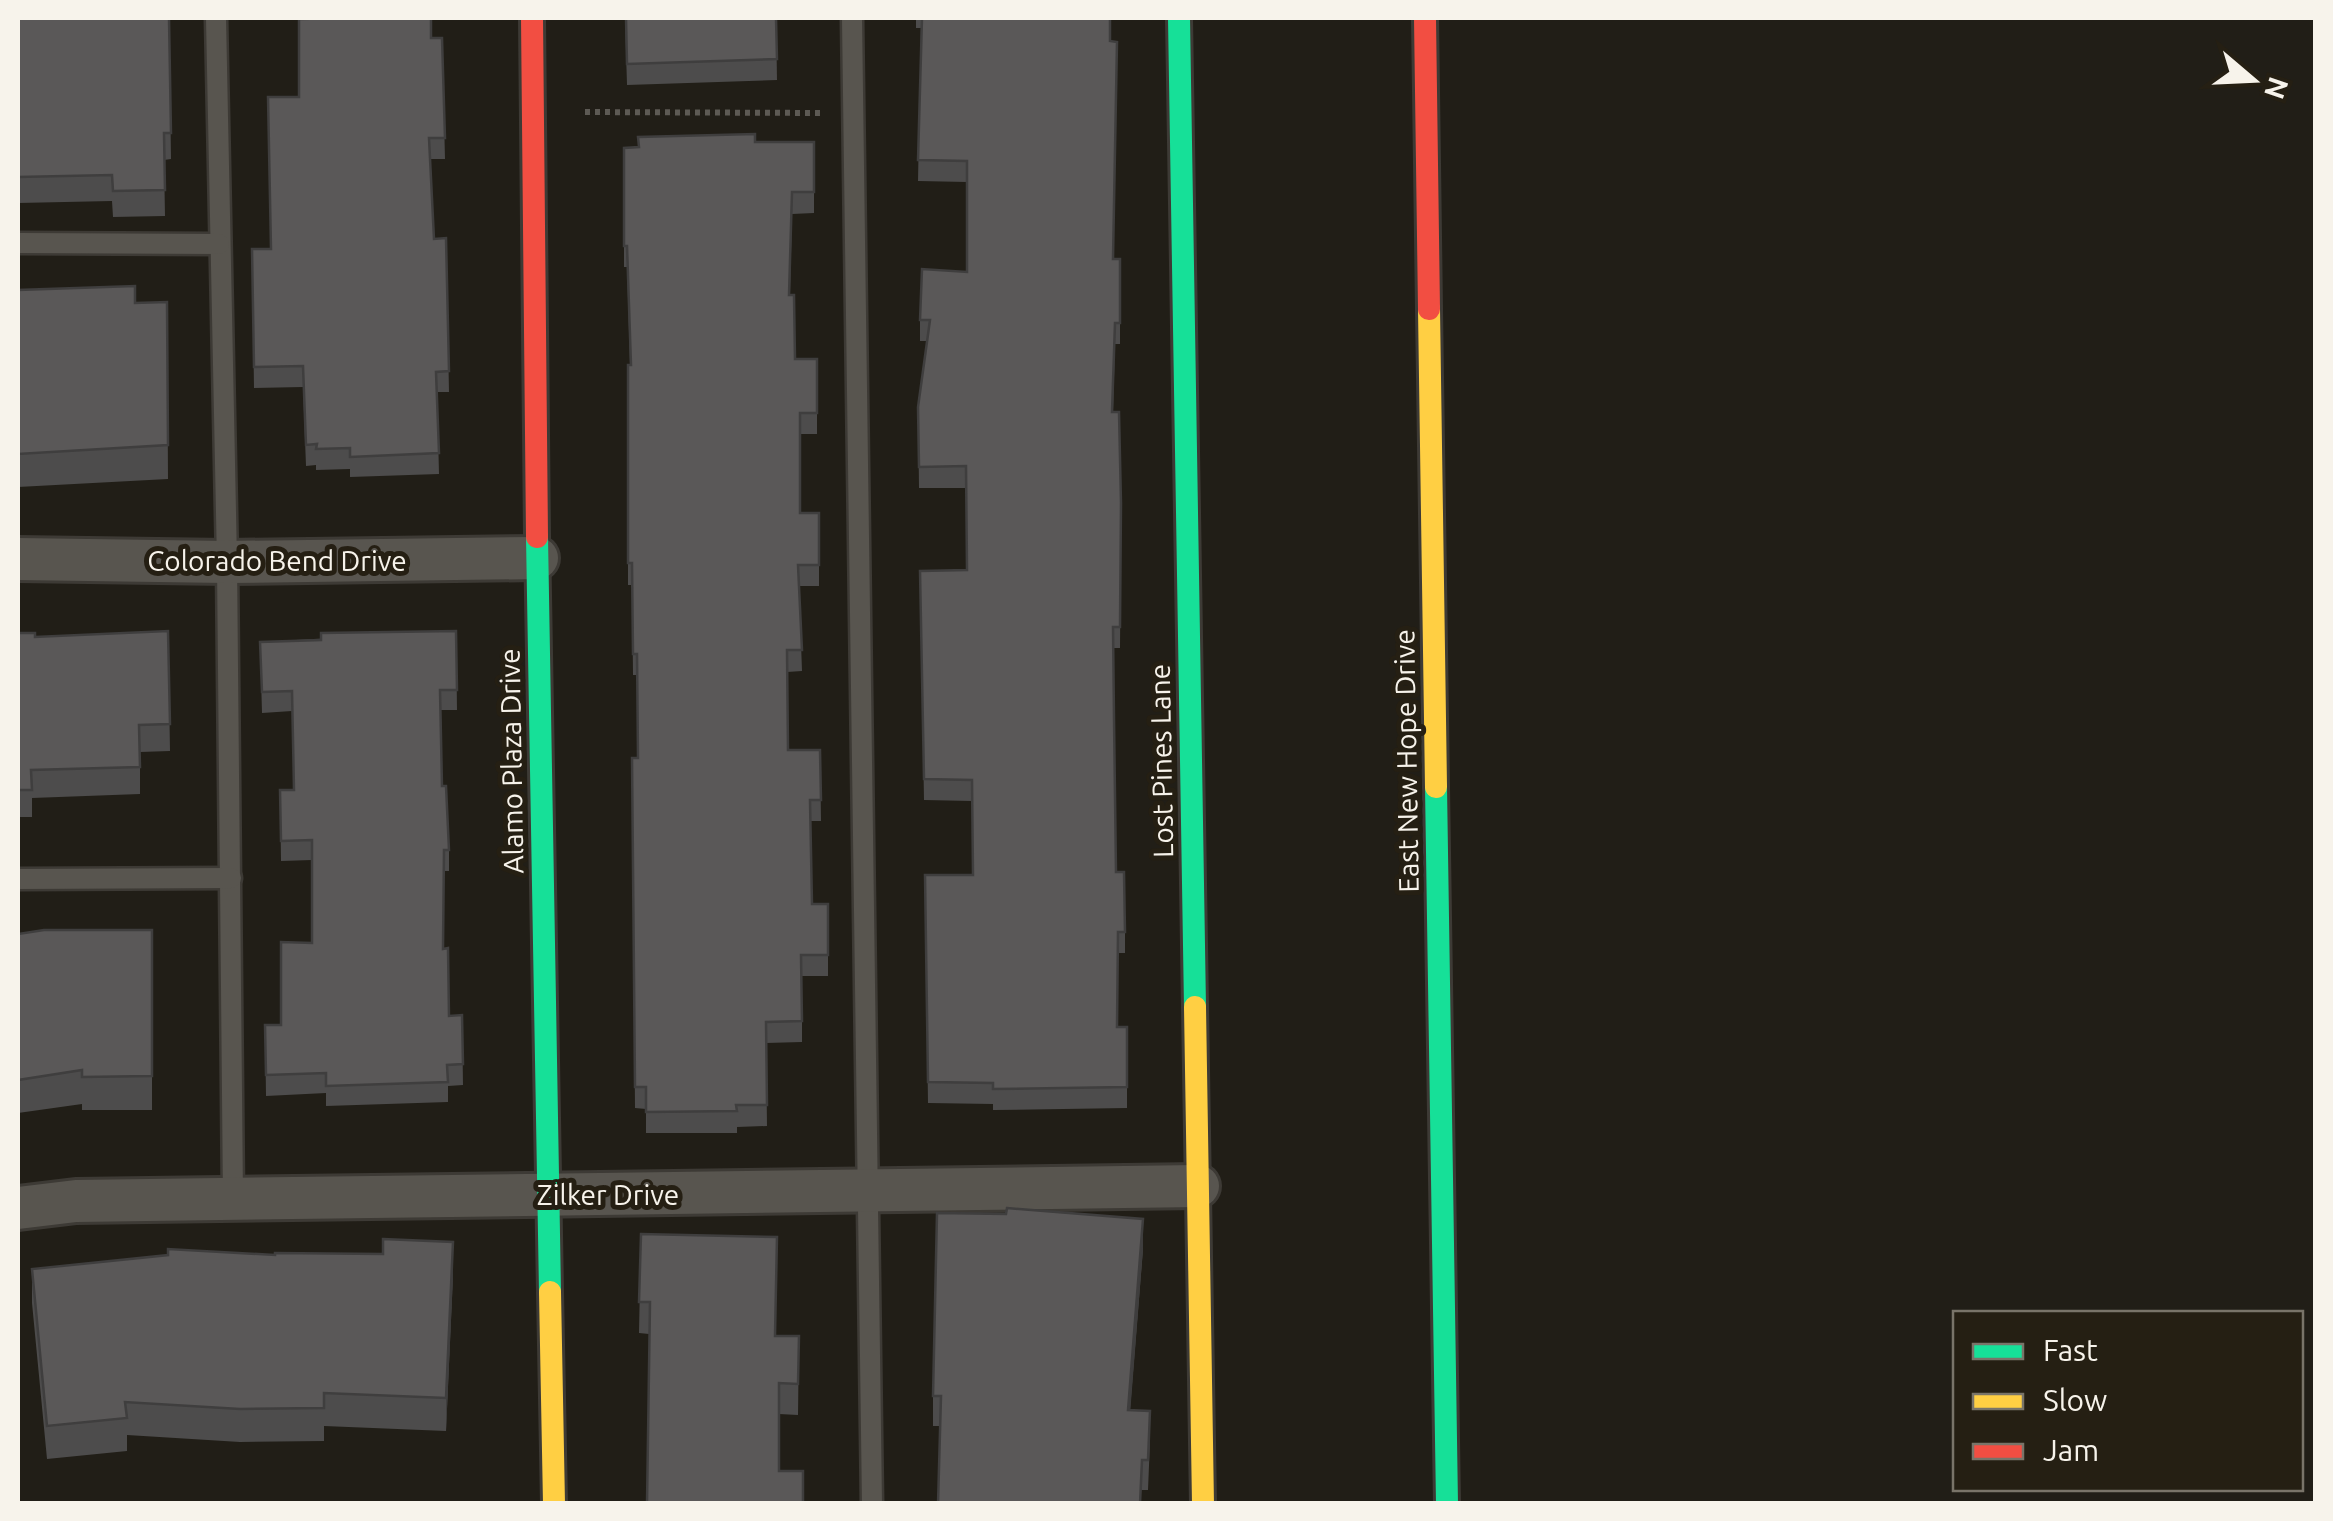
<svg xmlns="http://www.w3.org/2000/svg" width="2333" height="1521" font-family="Ubuntu,sans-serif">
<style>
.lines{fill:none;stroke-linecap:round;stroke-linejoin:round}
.lane-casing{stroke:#3d3a35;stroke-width:25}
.street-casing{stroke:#3d3a35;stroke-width:48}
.fast-casing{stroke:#3d3a35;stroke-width:28}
.slow-casing{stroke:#3d3a35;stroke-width:28}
.jam-casing{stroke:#3d3a35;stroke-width:28}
.path{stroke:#5d5a54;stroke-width:6;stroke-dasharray:5 5;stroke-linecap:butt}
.lane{stroke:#58554f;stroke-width:20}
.street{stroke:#58554f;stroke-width:42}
.fast{stroke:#16e098;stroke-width:22}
.slow{stroke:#ffcf43;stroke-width:22}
.jam{stroke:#f24e42;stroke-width:22}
.wall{fill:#4d4c4c}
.shaded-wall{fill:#3f3e3e}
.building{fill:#5a5858;stroke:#3f3e3e;stroke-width:2.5}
.labels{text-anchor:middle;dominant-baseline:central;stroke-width:10;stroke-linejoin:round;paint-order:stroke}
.street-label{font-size:28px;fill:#f7f3eb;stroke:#251f13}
</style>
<rect width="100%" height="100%" fill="#211e17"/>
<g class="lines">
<defs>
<g id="lane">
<path d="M216,18L227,562L233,1199"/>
<path d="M852,18L872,1504"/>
<path d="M18,243L219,244"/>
<path d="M18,879L231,878"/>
</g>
<g id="street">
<path d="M18,559L227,562L537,558"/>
<path d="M18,1208L76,1201L1198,1186"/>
</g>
<g id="fast">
<path d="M1179,18L1195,1007"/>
<path d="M537,537L550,1292"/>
<path d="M1436,787L1447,1504"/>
</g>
<g id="slow">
<path d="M1429,309L1436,787"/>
<path d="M1195,1007L1203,1504"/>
<path d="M550,1292L554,1504"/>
</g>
<g id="jam">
<path d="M532,18L537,537"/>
<path d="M1425,18L1429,309"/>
</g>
</defs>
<use href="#lane" class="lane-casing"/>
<use href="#street" class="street-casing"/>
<use href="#fast" class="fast-casing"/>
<use href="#slow" class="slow-casing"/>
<use href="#jam" class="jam-casing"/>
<path class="path" d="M585,112L822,113"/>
<use href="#lane" class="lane"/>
<use href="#street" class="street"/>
<use href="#fast" class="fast"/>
<use href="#slow" class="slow"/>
<use href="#jam" class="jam"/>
</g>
<g class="wall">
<path d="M18,18H169L171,159L164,160L165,216L113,217L112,201L18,203Z"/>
<path d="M625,18H776L777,80L627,85Z"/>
<path d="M916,18H1110L1113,259H1120V344H1115L1113,412L1121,524L1120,648H1113L1116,872L1125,932V953H1118L1117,1027H1127V1108L993,1110V1104L928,1103L925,875H973L972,801L924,800L920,571L967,570L966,488H919L918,407L927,341H920V320L967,272V182L918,181L921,28H916Z"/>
<path d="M343,19L431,38H442L445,159H430L434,239L446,238L449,392H437L439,474L350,477V469L316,470V465L306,466L303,387L254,388L252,249H270L299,97Z"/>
<path d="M755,142H814V213L792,214L790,295L795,359H817V434H800V513H819V586H799L802,671L787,672L788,750H820L821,821H810L812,904H828V976H802V1042L766,1043L767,1126L737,1127V1133H646V1109L635,1108L632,758H638L637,675H633L632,585H628V365H630L627,267H624V148Z"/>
<path d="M18,290L135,303L167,302L168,479L18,487Z"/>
<path d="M168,631L170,751L140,752V794L32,798V817H18V633L35,637Z"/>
<path d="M456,631L457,710H441L442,786L449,850V871H444L443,949L449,1016L462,1015L463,1085L448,1086V1102L326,1106V1093L266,1096L265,1025H281L312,943V860L281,861L280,790H294L292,711L262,713L260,642Z"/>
<path d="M152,930V1110H82V1104L18,1113V934Z"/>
<path d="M641,1234L775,1336H799L798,1415L779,1414V1471L803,1504L649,1334L639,1333Z"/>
<path d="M1143,1249L1130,1410L1150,1441L1148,1490H1142L940,1426H933V1396Z"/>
<path d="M32,1269L453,1276L446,1431L324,1426V1441L240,1442L127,1435V1451L47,1459L32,1303Z"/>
</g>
<g class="shaded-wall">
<path d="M1143,1219V1249L1128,1440V1410Z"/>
<path d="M453,1242V1276L446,1431V1398Z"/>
</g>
<g class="building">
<path d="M18,18H169L171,133H164L165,190L113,191L112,175L18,177Z"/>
<path d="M343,18H431V38H442L445,138H429L434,239L446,238L449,371L436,372L439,453L350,457V448L316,449L317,444L306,445L303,366L254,367L252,249H271L268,97H299V19Z"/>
<path d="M626,18H776L777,59L627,64Z"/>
<path d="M922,18H1110V41L1117,42L1113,259H1120V323H1115L1112,412H1119L1121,503L1120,627H1113L1114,718L1116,872H1124L1125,932H1118L1117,1027H1127V1087L993,1089V1083L928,1082L925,875H973L972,780L924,779L920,571L967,570L966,466L919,467L918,407L930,320H920L922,269L967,272V161L918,160Z"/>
<path d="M755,134V142H814V192H792L789,295H794L795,359H817V413H800V513H819V565H798L802,650H787L788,750H820L821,800H810L812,904H828V955H801L802,1021L766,1022L767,1105H736L737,1111L646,1112V1087H635L632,758H638L637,654H633L632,563H628V365H631L627,246H624V148L639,147L638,137Z"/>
<path d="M135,286V303L167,302L168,445L18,454V290Z"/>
<path d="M168,631L170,724L139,725L140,767L31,770L32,790H18V633H35V637Z"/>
<path d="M456,631L457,690H440L442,786H446L449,850H444L443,949L448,948L449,1016L462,1015L463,1064L447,1065L448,1082L326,1086V1073L266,1075L265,1025H281V942L312,943V840L281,841L280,790H294L292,691L262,692L260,642L321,640V633Z"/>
<path d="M44,930H152V1076L82,1077V1070L18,1080V934Z"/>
<path d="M1007,1208L1143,1219L1128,1410L1150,1411L1148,1460H1142L1140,1504H938L941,1396H933L937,1213L1006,1214Z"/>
<path d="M641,1234L777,1237L775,1336H799L798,1384L779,1383V1471H803V1504H647L650,1302H639Z"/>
<path d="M383,1239L453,1242L446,1398L324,1393V1408L240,1409L125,1402L127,1418L47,1426L32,1269L168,1255V1249L275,1255V1253L383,1254Z"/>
</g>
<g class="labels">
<g class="street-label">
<text x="277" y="560">Colorado Bend Drive</text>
<text transform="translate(511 761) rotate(-91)">Alamo Plaza Drive</text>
<text transform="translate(1161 761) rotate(-91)">Lost Pines Lane</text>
<text transform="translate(1406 761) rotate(-91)">East New Hope Drive</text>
<text x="608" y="1194">Zilker Drive</text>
</g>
</g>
<rect width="2333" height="1521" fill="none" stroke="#f7f3eb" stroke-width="40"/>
<rect x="1953" y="1311" width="350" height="180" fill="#251f13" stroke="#797469" stroke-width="2.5"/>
<rect x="1973" y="1344" width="50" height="15" fill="#16e098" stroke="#797469" stroke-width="2.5"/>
<text x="2043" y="1361" font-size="30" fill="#f7f3eb">Fast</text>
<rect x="1973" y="1394" width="50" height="15" fill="#ffcf43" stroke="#797469" stroke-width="2.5"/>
<text x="2043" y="1411" font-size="30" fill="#f7f3eb">Slow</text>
<rect x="1973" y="1444" width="50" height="15" fill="#f24e42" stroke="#797469" stroke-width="2.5"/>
<text x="2043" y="1461" font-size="30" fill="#f7f3eb">Jam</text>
<g transform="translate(2253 80) rotate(109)" stroke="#251f13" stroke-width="8" paint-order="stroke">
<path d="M0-8L18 38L0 25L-18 38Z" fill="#f7f3eb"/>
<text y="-15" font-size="28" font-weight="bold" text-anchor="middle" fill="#f7f3eb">N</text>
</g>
</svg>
